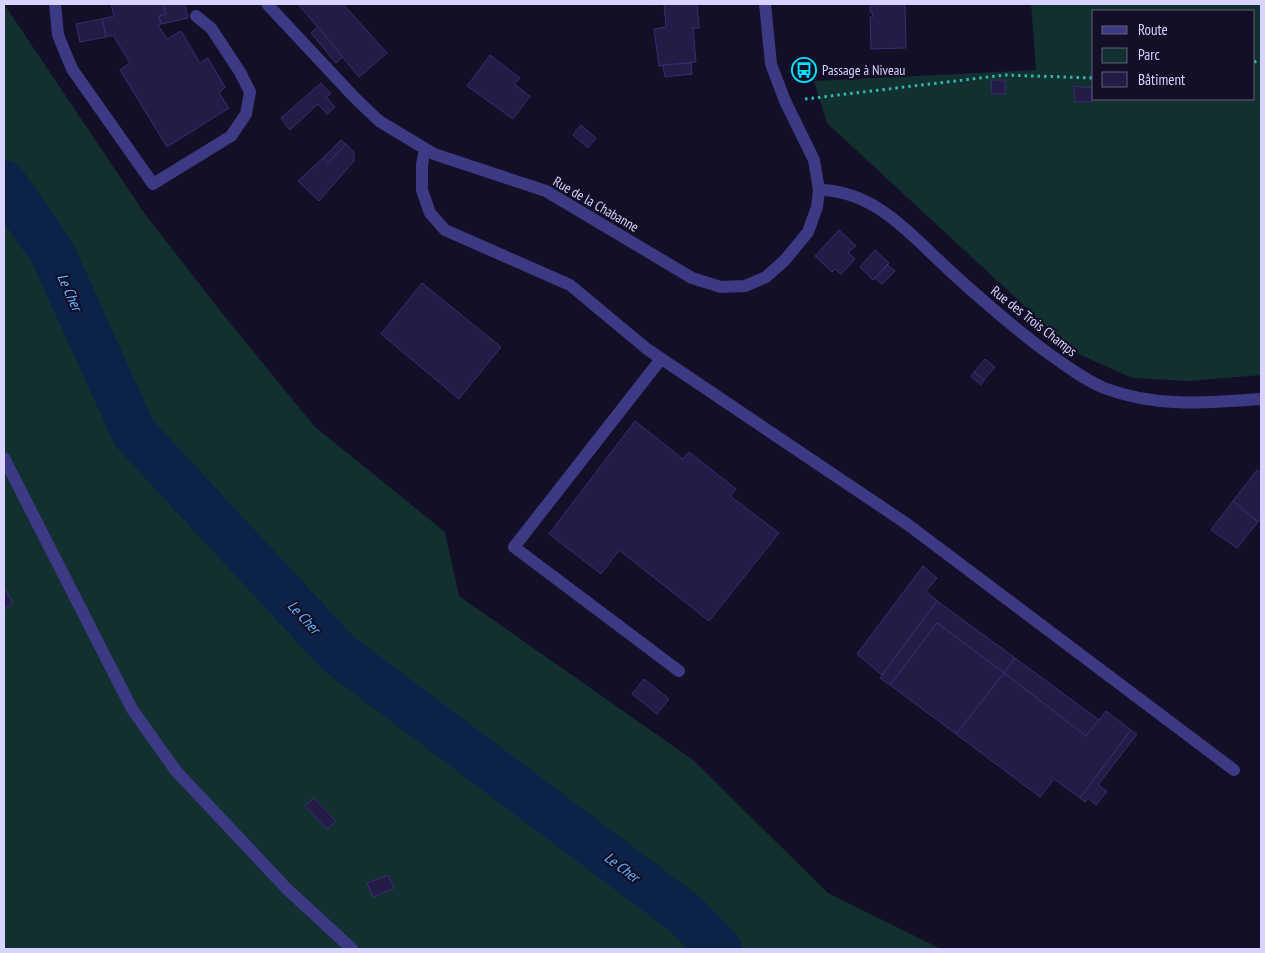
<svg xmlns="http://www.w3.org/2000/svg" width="1265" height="953" font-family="'PT Sans Narrow',sans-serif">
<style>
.green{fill:#12302f;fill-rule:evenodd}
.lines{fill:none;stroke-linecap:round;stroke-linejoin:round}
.river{stroke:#0c2248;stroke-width:45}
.building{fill:#241b47;stroke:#3b2d73}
.path{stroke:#2fb8b0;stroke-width:3;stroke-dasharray:2.5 4;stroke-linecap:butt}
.minor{stroke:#3d3a85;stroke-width:12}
.labels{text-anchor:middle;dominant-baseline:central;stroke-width:4.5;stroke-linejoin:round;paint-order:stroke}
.poi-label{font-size:14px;fill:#d9d4ff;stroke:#130f26;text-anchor:start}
.street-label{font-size:14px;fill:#d9d4ff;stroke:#130f26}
.water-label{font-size:15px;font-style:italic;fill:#62b6ff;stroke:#130f26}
</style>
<rect width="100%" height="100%" fill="#130f26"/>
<g class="green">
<path d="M4,4L145,214L222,313L314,426L445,532L459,596L693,760L828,893L941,949H4Z"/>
<path d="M1031,4H1261V375L1189,381L1132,378L1074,352L827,123L814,81L1036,70ZM1094,11H1254V99H1094Z"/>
</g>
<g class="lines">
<path class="river" d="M4,183L52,252L134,433L339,654L685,914L719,949"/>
</g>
<g class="building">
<path d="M111,4H170L163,5L166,14L159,16L161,24L158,25L167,39L181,31L200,63L208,58L225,87L219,93L229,108L167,147L120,70L130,63L113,35L106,37L102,19L114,16Z"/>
<path d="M170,4H185L188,18L161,24L159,16L166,14L163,5Z"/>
<path d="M300,4H343L387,53L359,77L299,5Z"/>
<path d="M652,4H697L699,28H693L696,62L659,66L654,29L666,27L664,4L652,5Z"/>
<path d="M870,4H905L906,48L871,49L870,17H873L872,12H870Z"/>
<path d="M102,19L106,37L80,42L76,24Z"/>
<path d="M318,27L343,57L336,63L311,33Z"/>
<path d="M490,55L520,78L514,84L530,96L513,119L467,86Z"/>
<path d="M691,63L692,74L665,77L663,65Z"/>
<path d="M991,80H1005V94H992Z"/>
<path d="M321,83L331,94L326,97L335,107L327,114L318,104L290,130L281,118Z"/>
<path d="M1074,86L1092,88V102H1075Z"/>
<path d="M581,125L596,138L588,148L573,135Z"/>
<path d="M341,140L346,144L328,163L323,158Z"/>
<path d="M346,144L354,152V161L319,201L298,181L323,158L328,163Z"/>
<path d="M839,230L856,246L848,252L855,259L841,274L835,269L832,272L815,256Z"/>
<path d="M875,250L889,263L873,280L860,267Z"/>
<path d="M888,265L895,271L882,284L875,278Z"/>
<path d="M422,283L501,347L459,399L381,334Z"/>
<path d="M985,359L995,367L984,380L974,372Z"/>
<path d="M974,372L984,380L981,385L971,376Z"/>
<path d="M635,421L683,459L689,452L736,489L730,496L779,533L709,621L619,550L601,574L549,534Z"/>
<path d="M1257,470L1261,473V517L1258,522L1233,501Z"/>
<path d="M1233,501L1258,522L1237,548L1211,530Z"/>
<path d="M923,566L937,578L926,591L937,601L882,675L857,654Z"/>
<path d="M4,586L13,604L4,609Z"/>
<path d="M937,601L1015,658L1004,673L937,623L890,685L880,678Z"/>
<path d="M937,623L1004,673L956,734L890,685Z"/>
<path d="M1015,658L1099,720L1086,736L1004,673Z"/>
<path d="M1004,673L1086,736L1106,711L1131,730L1080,798L1054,779L1040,797L956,734Z"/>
<path d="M644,679L669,699L657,714L632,694Z"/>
<path d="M1131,730L1137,734L1098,785L1107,791L1096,805L1088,798L1085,802L1080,798Z"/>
<path d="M314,798L336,821L327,829L305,806Z"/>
<path d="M388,875L394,888L373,897L367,883Z"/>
</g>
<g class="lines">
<g class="path">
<path d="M1254,62L1261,60"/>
<path d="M805,99L1005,75L1094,78"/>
</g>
<g class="minor">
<path d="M55,4L58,35L72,69L153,184L231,136L246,114L250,92L240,72L211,28L196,16"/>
<path d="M267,4L354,97L379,121L434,154L546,191L692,278L721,287L745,286L766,277L785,260L808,232L817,207L819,190L814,160L785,101L771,64L765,4"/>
<path d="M425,149L422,165V190L430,213L445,230L570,285L647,349L907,524L1234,770"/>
<path d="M819,190C875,190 912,236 950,271C983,301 1016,330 1052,356C1069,368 1085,380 1104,388C1157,408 1207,403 1261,399"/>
<path d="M661,359L514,547L679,671"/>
<path d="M4,458L132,709L176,771L287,889L352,949"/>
</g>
</g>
<defs>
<symbol id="bus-ring" viewBox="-11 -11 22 22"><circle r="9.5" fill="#130f26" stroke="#00e5ff" stroke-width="1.5"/><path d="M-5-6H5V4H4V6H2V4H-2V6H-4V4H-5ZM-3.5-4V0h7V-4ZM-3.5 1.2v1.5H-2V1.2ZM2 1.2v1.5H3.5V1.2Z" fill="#00e5ff"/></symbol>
</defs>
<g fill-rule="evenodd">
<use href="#bus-ring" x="790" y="56" width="28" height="28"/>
</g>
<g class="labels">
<g class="poi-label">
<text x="822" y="70">Passage à Niveau</text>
</g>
<g class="street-label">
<text transform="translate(596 204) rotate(30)">Rue de la Chabanne</text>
<text transform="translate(1034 321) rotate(38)">Rue des Trois Champs</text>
</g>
<g class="water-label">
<text transform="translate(70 292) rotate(66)">Le Cher</text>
<text transform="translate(304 617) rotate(47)">Le Cher</text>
<text transform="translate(622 867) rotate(37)">Le Cher</text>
</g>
</g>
<rect width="1265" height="953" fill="none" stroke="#d9d4ff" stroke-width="10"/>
<rect x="1092" y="10" width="162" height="90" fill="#130f26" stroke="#625e7d"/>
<rect x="1102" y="26" width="25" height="8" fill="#3d3a85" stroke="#625e7d"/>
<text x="1138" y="35" font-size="15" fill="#d9d4ff">Route</text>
<rect x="1102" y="48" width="25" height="15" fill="#12302f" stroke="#625e7d"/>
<text x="1138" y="60" font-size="15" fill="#d9d4ff">Parc</text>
<rect x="1102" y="72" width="25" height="15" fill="#241b47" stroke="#625e7d"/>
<text x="1138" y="85" font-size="15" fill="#d9d4ff">Bâtiment</text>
</svg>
